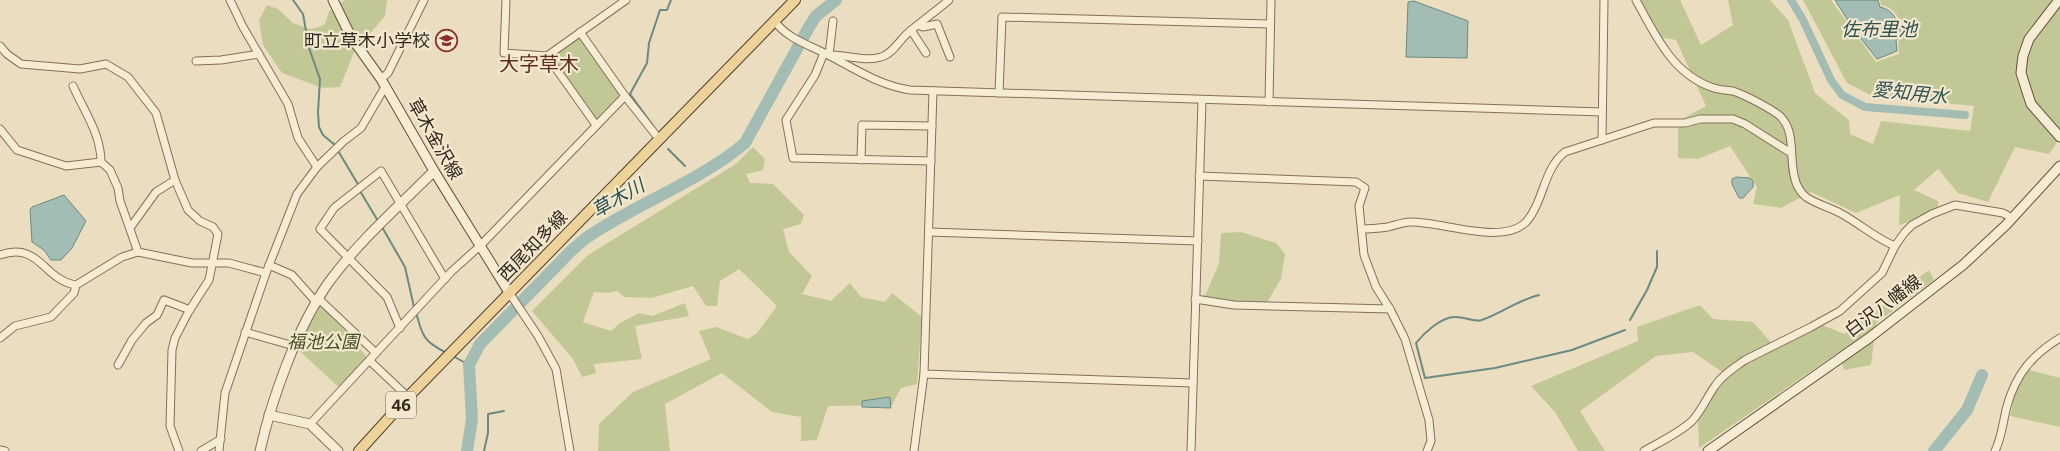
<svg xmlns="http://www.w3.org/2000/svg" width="2060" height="451" font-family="Bitter,'Noto Sans JP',serif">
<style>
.green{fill:#c2c895}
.water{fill:#a3bdb5;stroke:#6b8a82}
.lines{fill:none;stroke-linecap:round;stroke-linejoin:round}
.stream{stroke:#6b8a82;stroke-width:2}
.canal{stroke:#a3bdb5;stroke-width:8}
.river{stroke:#a3bdb5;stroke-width:12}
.minor-casing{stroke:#836f59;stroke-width:9}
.tertiary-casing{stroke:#836f59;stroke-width:11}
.secondary-casing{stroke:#64513d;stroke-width:11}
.primary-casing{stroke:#513e2e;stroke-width:12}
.minor{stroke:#f6ecd3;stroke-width:7}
.tertiary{stroke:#f6ecd3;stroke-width:9}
.secondary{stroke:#f6ecd3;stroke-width:9}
.primary{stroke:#edd39a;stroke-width:10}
.labels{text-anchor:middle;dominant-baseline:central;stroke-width:4.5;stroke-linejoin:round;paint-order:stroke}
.shield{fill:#f3e8cf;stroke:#6d6252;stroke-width:1}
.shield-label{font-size:16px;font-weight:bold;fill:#33281d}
.poi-label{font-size:18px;fill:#33281d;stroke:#f3e8cf;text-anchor:end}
.street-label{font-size:18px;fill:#33281d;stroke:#f3e8cf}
.park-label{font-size:18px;font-style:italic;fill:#444e25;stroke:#f3e8cf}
.water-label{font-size:19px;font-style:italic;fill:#2d5250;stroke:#f3e8cf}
.quarter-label{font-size:20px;fill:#5d2c1f;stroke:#f3e8cf}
</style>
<rect width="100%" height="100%" fill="#ebdec0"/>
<g class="green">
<path d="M345,0H387L385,16L354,52L340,87L323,88L282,73L263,45L259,20L267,5L278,9L293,23L310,29L319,27L325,24L329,11Z"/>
<path d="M1640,0H1680L1701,45L1733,25L1728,0H1770L1788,20L1815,93L1849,120L1850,134L1873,144L1881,121L1970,131L1974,106L1872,96L1847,83L1803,0H1831L1876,62L1899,54L1898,42L1904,35C1901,20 1897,9 1881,5L1880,0H2060V138L2049,154L2015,147L1988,202L1958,193L1938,169L1914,190L1938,201V207L1906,223L1899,225L1900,195L1856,213L1811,192L1781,208L1753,204L1757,187L1730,146L1698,159L1678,158V121L1706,106L1676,40L1660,37Z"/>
<path d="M576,38L581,39L619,92V96L595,120L550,57Z"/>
<path d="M753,147L765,159L763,170L746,174L750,183L773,184L804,215L801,224L783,229L789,252L812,276L802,294L831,301L850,283L861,297L885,302L892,293L922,317L917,384L901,388L892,405L828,406L817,440L801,441V417L772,412L722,373L665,404L670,451H598L599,424L633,392L711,359L699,331L716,327L748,339L757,333L777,306L739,269L720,281L717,306H706L693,286L652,298L624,297L617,291L608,293L594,292L583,322L611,331L620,323L639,313L652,316L685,303L689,316L635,326L642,359L594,364L596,373L582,377L573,359L532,311L588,255L736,164Z"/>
<path d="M1241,232L1276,243L1285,254L1281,279L1266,304L1235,303L1204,299L1202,296L1206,294L1219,263L1221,233Z"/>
<path d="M1929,270L1934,280L1876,323L1871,365L1844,370L1839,352L1699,448L1698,418L1728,376L1693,352L1656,356L1580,411L1605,451H1578L1555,412L1531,386L1638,341L1637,327L1700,305L1713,319L1753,322L1776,348L1822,325L1845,334Z"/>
<path d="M319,299L370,361L343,391L294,346Z"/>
<path d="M2026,369L2060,378V427L2010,416L2017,385Z"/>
</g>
<g class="water">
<path d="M1835,0H1878L1880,7C1894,10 1897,20 1901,33L1896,41L1897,51L1877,59L1852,27Z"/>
<path d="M1414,1L1468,21L1467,58L1406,57L1408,2Z"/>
<path d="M1736,177L1750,178L1753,181V187L1743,198H1739L1732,184V179Z"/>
<path d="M64,195L86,221L72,248L61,260H51L44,250L32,242L30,210L32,207Z"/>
<path d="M889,397L890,398L891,408L862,407V401Z"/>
</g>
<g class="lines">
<g class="stream">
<path d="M293,0L303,14L309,48L320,79L318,112L319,127L323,135L335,145"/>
<path d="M654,127L630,94L647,63L649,43L660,10H667L671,0"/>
<path d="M337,149L359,186"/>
<path d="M668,149L685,166"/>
<path d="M360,191L378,221"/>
<path d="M382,227L405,267L414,307"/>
<path d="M1539,295C1518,300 1502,313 1482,320C1473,323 1464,316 1455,317C1441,317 1424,333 1416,343L1425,378L1495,368L1572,350L1625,330"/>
<path d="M416,312C422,336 424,342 447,353"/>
<path d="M1630,320L1647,290L1657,267V251"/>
<path d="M453,356L469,365"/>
<path d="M484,451L488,433V414L504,411"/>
</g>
<path class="canal" d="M1791,0L1803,20L1831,80L1842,95L1865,107L1965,115"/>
<g class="river">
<path d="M467,451L472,419L469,365L480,344L571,251L586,238C635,204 699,182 745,143L809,27L816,16L836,0"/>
<path d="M1934,451L1967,410L1982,375"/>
</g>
<defs>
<g id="minor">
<path d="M230,0L243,27L288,104L298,138L317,167"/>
<path d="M506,0L504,53L547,56L626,0"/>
<path d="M1636,0C1655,35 1673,75 1714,88C1720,90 1726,90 1733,91C1745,95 1770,108 1780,116C1798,133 1787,164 1797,185C1799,189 1802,194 1806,197C1816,204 1829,207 1840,213C1859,223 1875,238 1895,246"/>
<path d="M774,20C786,39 813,46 832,57C856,70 882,86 910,90L1602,112"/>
<path d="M918,25L923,27L937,24L950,57"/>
<path d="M911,30L926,53"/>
<path d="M580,32L625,96L659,139"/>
<path d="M0,46L7,54L21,64L80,69L106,64L128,77L156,113L175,180L188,210L200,221L213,227L218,234L209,280L189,311L175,338L172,350L170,426L179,451"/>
<path d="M824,53L815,75L786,120L793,158L931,161"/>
<path d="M829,55L833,21"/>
<path d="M831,55C846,55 866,62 881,57C893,54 900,39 909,32C922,21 936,11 949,0"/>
<path d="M547,56L596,125"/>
<path d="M196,61L221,60L259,54"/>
<path d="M381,79L388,73L424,0"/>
<path d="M73,86C84,111 101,134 101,162"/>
<path d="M999,93L1002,17L1270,24"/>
<path d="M1269,102L1271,0"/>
<path d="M0,129L17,150L66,166L101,162L110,170L118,188L120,201L138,252"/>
<path d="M1602,140L1604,0"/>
<path d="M861,160L862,125L932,126"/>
<path d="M1199,176L1356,182L1365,188L1359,206L1364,255L1376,287L1390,309L1405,339L1429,420L1431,441L1427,451"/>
<path d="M130,228L156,192L175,180"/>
<path d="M1362,229C1371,229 1380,228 1388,227C1396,225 1403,222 1411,222C1440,221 1503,246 1526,222C1544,202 1543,169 1565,152L1654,123H1685L1700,119H1733L1745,124L1791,153"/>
<path d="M929,232L1198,241"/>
<path d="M0,255C40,241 43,280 76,285L122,257L138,252L192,263H229L266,273"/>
<path d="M269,265L292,275L317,303"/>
<path d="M510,294L538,336L556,369L570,451"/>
<path d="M319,299L376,353"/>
<path d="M1195,299L1234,305L1390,309"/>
<path d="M400,328L387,297L320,229L334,208L381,171L445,279"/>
<path d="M245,332L294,346"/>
<path d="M0,338L15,326L51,317L74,293L76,285"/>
<path d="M370,361L408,397"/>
<path d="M118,365L132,340L146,323L157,315L164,300L190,310"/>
<path d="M924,374L1193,383"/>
<path d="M310,424L451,272L481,245L625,96"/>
<path d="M0,450L5,451"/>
<path d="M201,451L221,439"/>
<path d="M219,451L225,393L266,273L297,194L317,167L344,141L361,128L385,87"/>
<path d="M914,451L924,374L933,91"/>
<path d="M1191,451L1202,100"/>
<path d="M1644,451C1660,442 1677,434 1691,422C1701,412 1707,397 1715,386C1722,375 1734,368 1745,360L1811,327L1840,311L1882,273L1895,246L1905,232L1912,225L1932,214L1955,205L2003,213L2012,218"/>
<path d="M1995,451C2002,437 2003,421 2007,406C2016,374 2032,355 2060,338"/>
</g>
<g id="tertiary">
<path d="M269,415L310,424L338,451"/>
<path d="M260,451C272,398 297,327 329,282C359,241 398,207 434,171"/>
</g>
<g id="secondary">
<path d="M333,0L351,37L381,79L434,171L510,294"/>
<path d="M2059,0L2029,39L2023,56L2021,73L2031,104L2060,137"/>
<path d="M1708,451L1869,338L1963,265L2006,225L2060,166"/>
</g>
<path id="primary" d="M359,451L408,397L795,0"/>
</defs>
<use href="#minor" class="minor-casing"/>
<use href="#tertiary" class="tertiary-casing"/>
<use href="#secondary" class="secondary-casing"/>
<use href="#primary" class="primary-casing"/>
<use href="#minor" class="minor"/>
<use href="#tertiary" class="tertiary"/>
<use href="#secondary" class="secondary"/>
<use href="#primary" class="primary"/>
</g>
<defs>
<symbol id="school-ring" viewBox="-11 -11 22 22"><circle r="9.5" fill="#f3e8cf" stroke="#8e2d2e" stroke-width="1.5"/><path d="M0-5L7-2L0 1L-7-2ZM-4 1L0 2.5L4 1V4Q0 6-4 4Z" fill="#8e2d2e"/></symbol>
</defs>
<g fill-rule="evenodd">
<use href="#school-ring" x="434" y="28" width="25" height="25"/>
</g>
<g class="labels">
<rect class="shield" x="386" y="391.5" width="30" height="27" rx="4"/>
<g class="shield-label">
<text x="401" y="405">46</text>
</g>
<g class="poi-label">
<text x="430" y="41">町立草木小学校</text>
</g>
<g class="street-label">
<text transform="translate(435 139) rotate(60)">草木金沢線</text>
<text transform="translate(533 246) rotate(-46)">西尾知多線</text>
<text transform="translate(1883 306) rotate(-37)">白沢八幡線</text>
</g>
<g class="park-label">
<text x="323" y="342">福池公園</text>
</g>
<g class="water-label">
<text x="1879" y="29">佐布里池</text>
<text transform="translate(1910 93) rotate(6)">愛知用水</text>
<text transform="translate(618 198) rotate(-30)">草木川</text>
</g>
<g class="quarter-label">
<text x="539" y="64">大字草木</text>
</g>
</g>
</svg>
